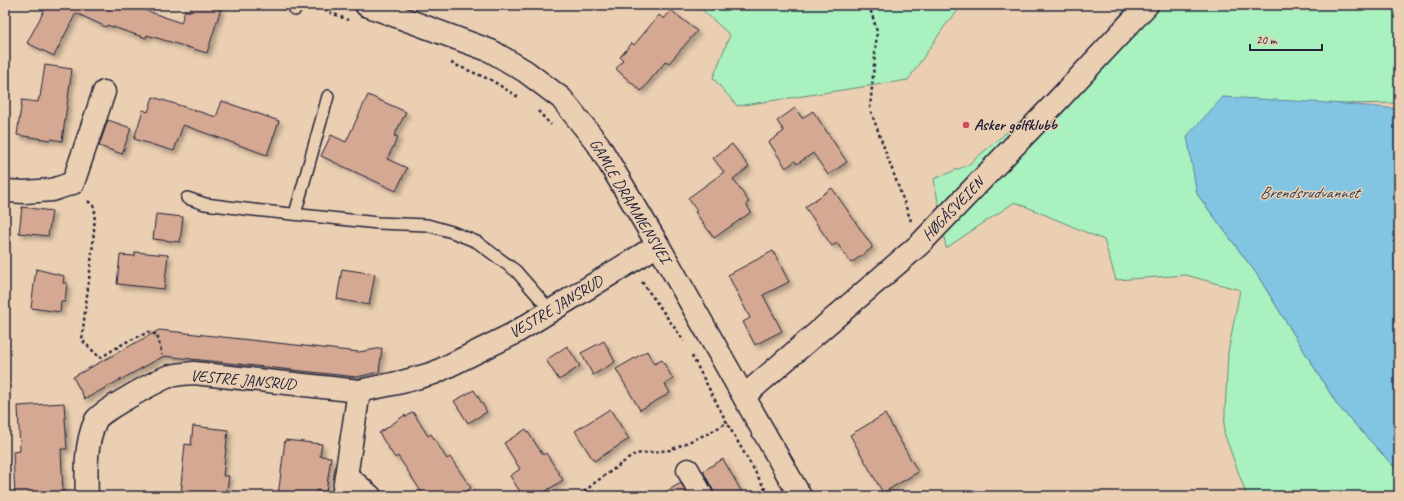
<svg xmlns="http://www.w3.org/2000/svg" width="1404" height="501" font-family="Caveat,sans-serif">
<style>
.green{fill:#a9f1be;stroke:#668a7c}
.water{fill:#82c5e3;stroke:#5c84a0}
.building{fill:#d4a892;stroke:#22223b;filter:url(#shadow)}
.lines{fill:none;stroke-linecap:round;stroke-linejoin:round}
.service-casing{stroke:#22223b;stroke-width:14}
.minor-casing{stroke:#22223b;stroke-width:25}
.secondary-casing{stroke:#22223b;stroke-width:25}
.path{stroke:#22223b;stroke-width:2.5;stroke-dasharray:3 3;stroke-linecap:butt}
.service{stroke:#ebcfb2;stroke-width:11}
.minor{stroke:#ebcfb2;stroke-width:22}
.secondary{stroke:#ebcfb2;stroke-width:22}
.poi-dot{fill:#d1495b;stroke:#ebcfb2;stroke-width:1.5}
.labels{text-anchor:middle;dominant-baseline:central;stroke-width:3;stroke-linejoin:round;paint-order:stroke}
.poi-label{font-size:16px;font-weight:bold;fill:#22223b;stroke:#ebcfb2;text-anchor:start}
.street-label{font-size:16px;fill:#22223b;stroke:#ebcfb2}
.water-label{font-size:17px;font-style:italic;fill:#35435d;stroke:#ebcfb2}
</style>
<defs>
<filter id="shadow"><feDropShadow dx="3.5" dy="3.5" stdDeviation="2" flood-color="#0004"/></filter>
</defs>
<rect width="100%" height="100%" fill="#ebcfb2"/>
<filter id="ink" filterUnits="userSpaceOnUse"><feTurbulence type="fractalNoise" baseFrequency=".025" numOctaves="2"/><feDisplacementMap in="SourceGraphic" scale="8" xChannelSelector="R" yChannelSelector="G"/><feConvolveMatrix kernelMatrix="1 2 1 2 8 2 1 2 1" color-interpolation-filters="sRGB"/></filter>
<g filter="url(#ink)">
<g class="green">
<path d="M697,5H963L944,27L908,80L737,106L713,78L730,35Z"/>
<path d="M1128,5H1399V103L1345,104L1197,194L1256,273L1338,406L1399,472V496H1247L1224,433L1228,352L1240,290L1186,275L1116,280L1104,240L1015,202L946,248L934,179L968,165L1071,78Z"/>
</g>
<path class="water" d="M1223,97L1345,104L1399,109V472L1338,406L1256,273L1197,194L1187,136Z"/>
<g class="building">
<path d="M47,5H131L181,23L185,10L189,12L191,5H210L221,8L207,53L147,35L146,38L107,25L106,27L76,13L54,56L27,43Z"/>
<path d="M671,10L697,31L669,63L666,61L641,91L616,69L623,60L620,57L632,43L634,45L659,15L664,19Z"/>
<path d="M45,65L72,69L62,141L51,139L50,140L17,135L22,100L38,102L39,97H40Z"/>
<path d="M368,95L406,112L394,136L398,137L387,159L407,168L396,191L321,156L331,135L346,142Z"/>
<path d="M153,97L216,117L222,101L279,121L267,155L183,125L174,151L134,139L143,110L148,112Z"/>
<path d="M795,108L802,118L813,111L847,162L828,175L813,153L797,164L795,161L786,168L769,142L784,131L777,121Z"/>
<path d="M108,120L131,128L122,154L99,146Z"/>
<path d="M732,144L749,167L733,179L749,202L746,204L751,212L714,238L695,212L697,211L688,198L724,172L713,158Z"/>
<path d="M832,188L872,246V248L851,263L837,243L832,246L805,207Z"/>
<path d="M22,207L52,211L48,236L19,233Z"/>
<path d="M156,214L183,217L180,242L153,239Z"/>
<path d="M773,251L789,282L763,295L782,331L755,345L743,322L750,318L728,275Z"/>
<path d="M135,252L168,255L164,289L117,284L120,255L135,256Z"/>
<path d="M36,269L64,276L63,283H67L65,302L61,301L60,312L31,308Z"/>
<path d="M342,269L375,274L369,305L337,299Z"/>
<path d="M159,330L359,352L382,348L379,372L357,377L164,356L85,399L73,377Z"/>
<path d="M604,341L615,362L593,375L581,353Z"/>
<path d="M567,346L580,366L559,380L546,360Z"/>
<path d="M647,351L654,364L662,360L673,379L665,384L670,393L640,410L616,369Z"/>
<path d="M474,390L487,412L468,423L454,401Z"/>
<path d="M64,403L67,449H61L63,494L52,496H15L13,452L20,451L18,406Z"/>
<path d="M610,409L629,439L594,461L575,431Z"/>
<path d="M413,412L428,436L431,434L447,459L450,457L471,488L459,496H424L398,456L395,458L379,433L405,415L406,417Z"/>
<path d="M885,414L918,472L883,493L850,435Z"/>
<path d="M193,426L228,430L223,476H229L226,496H181L182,485H181L185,444L191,445Z"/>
<path d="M526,429L543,455L546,453L563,480L538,496H523L510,476L520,469L504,443Z"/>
<path d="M285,440L322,444L320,456L331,457L326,492L316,490V496H278Z"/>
<path d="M723,459L744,496H714L713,490L703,471Z"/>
<path d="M681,483L688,496H658Z"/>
</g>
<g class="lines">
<defs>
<g id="service">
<path d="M295,10L296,5"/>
<path d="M187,198L205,204L245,209L378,223L427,225L452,232L477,242L516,271L551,311"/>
<path d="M295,214L328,96"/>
</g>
<g id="minor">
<path d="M5,191L25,192L52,190L73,183L104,92"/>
<path d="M744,396L920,244L1060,98L1147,5"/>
<path d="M688,470L702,496"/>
<path d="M347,476L370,496"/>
<path d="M87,496C86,471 85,443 96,420C101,411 155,382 167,377C175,374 185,374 194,373L359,391L402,382L434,373L513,334L658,245"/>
<path d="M343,496L359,391"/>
</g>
<path id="secondary" d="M366,5L491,51L525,71L561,98L598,144L658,245L800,496"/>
</defs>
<use href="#service" class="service-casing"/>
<use href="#minor" class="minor-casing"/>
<use href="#secondary" class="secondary-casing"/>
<g class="path">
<path d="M313,5L348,20"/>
<path d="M869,5L877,31L870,109L911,221"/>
<path d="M451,63L491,80L518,97"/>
<path d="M538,111L551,125"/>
<path d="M88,201L95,208C94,252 86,296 82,340L100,358L126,342L149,332L157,335L162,355"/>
<path d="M642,282L684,341"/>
<path d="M692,356L727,423L769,496"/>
<path d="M580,496L593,484L635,454L670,450L709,433L728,422"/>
</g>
<use href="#service" class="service"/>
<use href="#minor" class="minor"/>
<use href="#secondary" class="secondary"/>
</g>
</g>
<circle class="poi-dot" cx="966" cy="125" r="4"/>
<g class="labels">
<g class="poi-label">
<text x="974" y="125">Asker golfklubb</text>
</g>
<g class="street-label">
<text transform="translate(630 201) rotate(59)">GAMLE DRAMMENSVEI</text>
<text transform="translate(953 209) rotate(-46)">HØGÅSVEIEN</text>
<text transform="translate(556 307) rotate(-31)">VESTRE JANSRUD</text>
<text transform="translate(243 380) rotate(5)">VESTRE JANSRUD</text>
</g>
<g class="water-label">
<text x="1309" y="192">Brendsrudvannet</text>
</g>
</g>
<rect width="1404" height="501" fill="none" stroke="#ebcfb2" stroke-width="20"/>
<rect x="10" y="10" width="1384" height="481" fill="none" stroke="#22223b" stroke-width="1.5" filter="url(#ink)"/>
<path d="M1250 44v6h72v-6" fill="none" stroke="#22223b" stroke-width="2"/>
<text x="1256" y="44" font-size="12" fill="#22223b" stroke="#ebcfb2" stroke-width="3" paint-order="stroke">20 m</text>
</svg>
